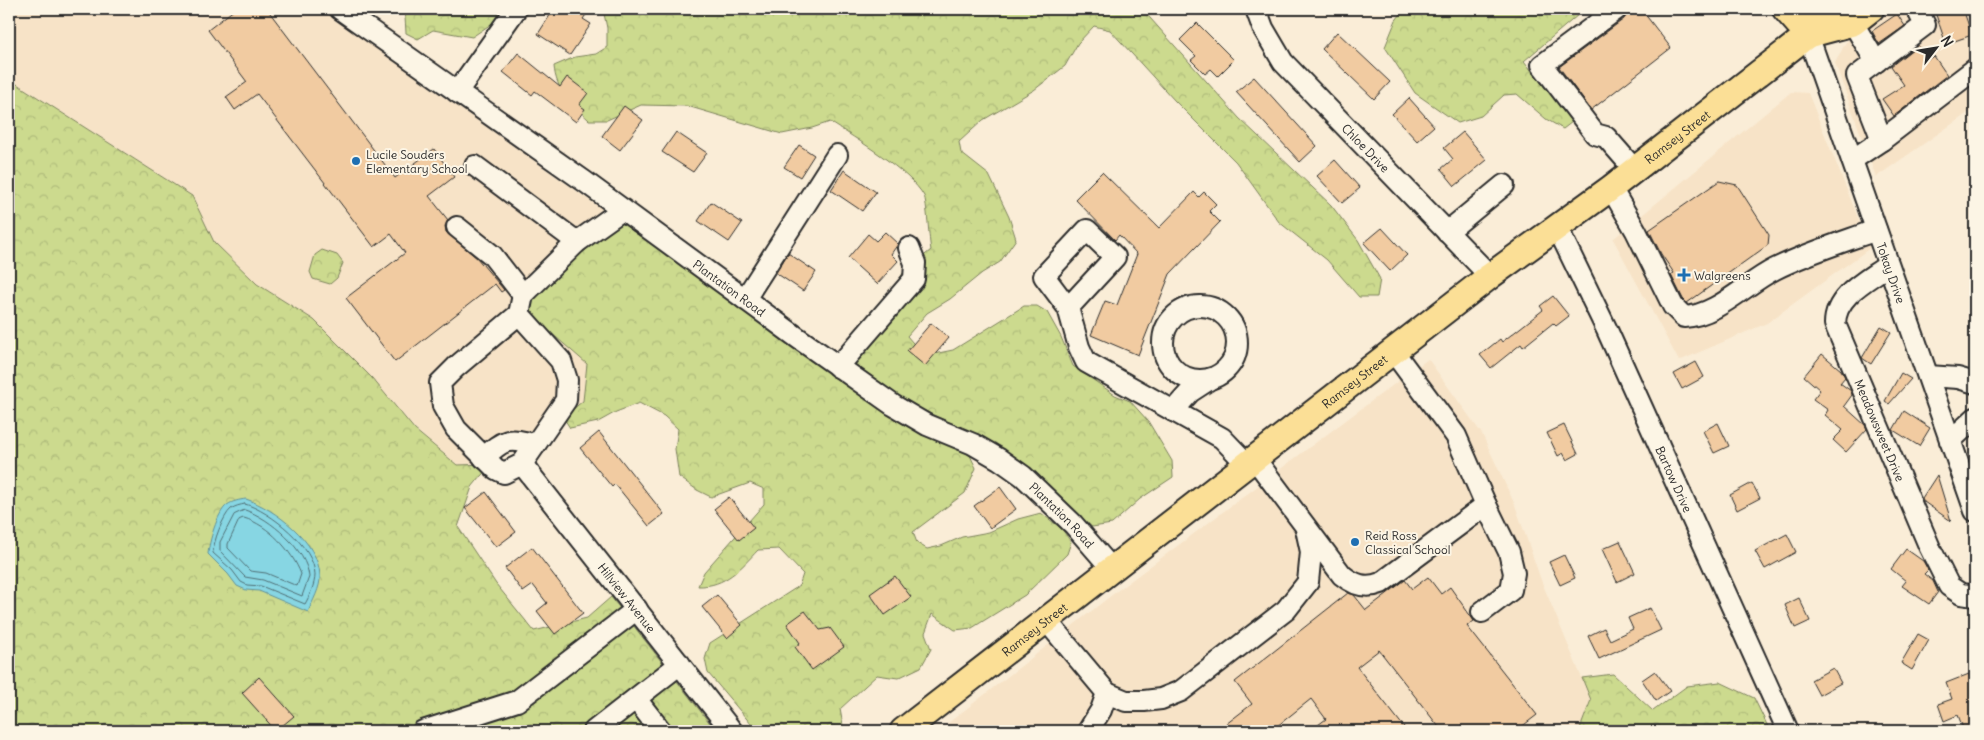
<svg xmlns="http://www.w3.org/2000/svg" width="1984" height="740" font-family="Delius,sans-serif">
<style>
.built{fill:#f7e3c7}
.forest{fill:url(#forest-crowns);stroke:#7c825c}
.water{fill:#87d6e3;stroke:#629299}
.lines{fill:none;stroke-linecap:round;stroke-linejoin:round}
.shore{stroke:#506f75;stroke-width:1}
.building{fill:#f1cba1;stroke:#2b2b2b}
.minor-casing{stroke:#2b2b2b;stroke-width:24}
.major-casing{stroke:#2b2b2b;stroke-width:29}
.minor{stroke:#fcf5e5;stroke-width:20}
.major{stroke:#fbdf96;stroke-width:25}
.poi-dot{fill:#1f6fb2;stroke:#fcf5e5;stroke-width:2}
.labels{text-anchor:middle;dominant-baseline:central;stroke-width:4;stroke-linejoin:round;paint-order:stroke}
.street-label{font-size:12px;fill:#2b2b2b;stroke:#fcf5e5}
.poi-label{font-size:12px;fill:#2b2b2b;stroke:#fcf5e5;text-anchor:start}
</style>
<defs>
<pattern id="forest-crowns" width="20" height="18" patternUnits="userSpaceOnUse" patternTransform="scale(1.25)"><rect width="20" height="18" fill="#ccda8e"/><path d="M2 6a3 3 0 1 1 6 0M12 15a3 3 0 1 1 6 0" fill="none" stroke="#afbb7b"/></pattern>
</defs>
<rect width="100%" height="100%" fill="#faedd7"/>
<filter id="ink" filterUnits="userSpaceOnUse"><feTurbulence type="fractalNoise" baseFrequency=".02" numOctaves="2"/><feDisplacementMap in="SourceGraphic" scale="10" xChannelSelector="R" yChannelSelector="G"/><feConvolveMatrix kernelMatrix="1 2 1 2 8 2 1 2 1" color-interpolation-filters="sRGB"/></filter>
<g filter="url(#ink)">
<g class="built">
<path d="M9,9H321L613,217L519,305L587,364L583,401L529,442L491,464L457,465L415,429L372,378L314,320L257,284L214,242L192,196L9,79Z"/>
<path d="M1889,9H1975V108L1876,177L1835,63L1846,42Z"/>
<path d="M1791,92L1808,93L1870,248L1767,323L1679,361L1613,239Z"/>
<path d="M1428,359L1482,434L1515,505L1541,580L1591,700L1579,731H938L1117,591Z"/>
</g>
<g class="forest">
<path d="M411,9H503L494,22L472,37L433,30L418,39L406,33L405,17Z"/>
<path d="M603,9H1142L1239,118L1331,205L1358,240L1380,279L1377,297H1359L1327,260L1279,222L1236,162L1175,101L1110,30L1094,26L1078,43L1065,66L1034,90L983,120L959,142L961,153L989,175L1009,217L1016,239L1000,262L982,273L950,299L927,313L907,336L924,356L953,350L1024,306H1037L1047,312L1061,337L1073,366L1115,395L1130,401L1148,421L1172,461L1173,477L1140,499L1112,524L1092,527L1013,457L977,435L914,406L849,364L903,273L931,250C929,241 927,201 924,196C910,171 855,138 830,122L812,128L782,134L687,106L641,105L607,120H589C571,103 556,91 554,66L575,57L596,54L607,47V28Z"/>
<path d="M1405,9H1585L1524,61L1572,122L1563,129L1546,119L1517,94L1504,95L1481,116L1458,123L1415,93L1385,47L1396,20Z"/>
<path d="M9,79L192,196L214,242L257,284L314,320L372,378L415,430L457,465L491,464L472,487L458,527L496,584L534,631L587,618L611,597L716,731H9Z"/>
<path d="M613,217L906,425L930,436L967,449L976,468L965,493L913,532L917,543L927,549L941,546L962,537L989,532L1018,519L1041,513L1062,529L1071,542L1067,554L1025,595L972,628L955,630L932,614L925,633L931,649L921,667L898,678L877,675L840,709L844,731H757L708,673L705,659L710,643L799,586L803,574L779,549L758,550C741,568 725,587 698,586L704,572L764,504V489L750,483L711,497L697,490L679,477L675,449L678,429L664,416L639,403L616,412L598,422L570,428L563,417L583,401L587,364L519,305Z"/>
<path d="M322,250L337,255L343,263L337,278L330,284L313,279L310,272L315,255Z"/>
<path d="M1613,674L1653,711L1687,686L1720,682L1754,698L1770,731H1579L1591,700L1582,678Z"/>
</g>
<path class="water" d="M246,499C275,509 319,542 320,576C321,587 312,602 308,612L259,591L246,590L237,586L228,574L208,554C209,542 217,513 227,505C233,501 239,500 246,499Z"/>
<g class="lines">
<g class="shore">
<path d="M245,504C270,511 315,547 315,575C315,584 309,597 305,604L261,586L247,585L241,582L232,570L213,553C213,542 223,516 231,509C235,506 240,505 245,504Z"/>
<path d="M245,510C270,518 307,550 309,577L302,596L263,580L245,577L220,551V542L234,515Z"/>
<path d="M244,518C269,525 292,551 301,574L297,586L266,573L250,571L228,548V544L239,520Z"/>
</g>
</g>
<g class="building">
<path d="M235,9H267L395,178L434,149L454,177L429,196L448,220L445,226L446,232L477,258L504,290L501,292L495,284L395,362L346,298L405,253L391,234L374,247L257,94L235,110L226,97L247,82L208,30Z"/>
<path d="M554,9H590L583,19L591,24L570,55L538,34Z"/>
<path d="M1630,9H1641L1671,48L1591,110L1559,67L1624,19Z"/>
<path d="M1934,9H1963L1972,35L1946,44Z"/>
<path d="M1897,14L1905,26L1879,44L1872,31Z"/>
<path d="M1197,23L1234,60L1218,76L1211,69L1205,74L1191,60L1196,56L1180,40Z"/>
<path d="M1337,32L1390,82L1374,99L1322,49Z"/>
<path d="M1918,45L1928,59L1934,56L1947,75L1894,116L1882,99L1904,85L1891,66Z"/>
<path d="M518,53L560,87L567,77L588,93L579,105L585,109L576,122L535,91L532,95L503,72Z"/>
<path d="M1254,77L1317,146L1300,162L1236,92Z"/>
<path d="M1409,98L1434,126L1417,141L1392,114Z"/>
<path d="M624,106L643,120L620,150L602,136Z"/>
<path d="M676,132L707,153L693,172L662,152Z"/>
<path d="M1463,132L1487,160L1455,186L1441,169L1453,159L1444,148Z"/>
<path d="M799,145L814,155L800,177L784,167Z"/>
<path d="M1335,160L1360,188L1342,203L1317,176Z"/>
<path d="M844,170L876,192L862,211L831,190Z"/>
<path d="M1102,172L1159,228L1194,192L1199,197L1204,192L1216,204L1209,211L1220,222L1170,274L1138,355L1091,335L1105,301L1117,305L1137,254L1119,235L1115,240L1075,199Z"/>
<path d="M1719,181L1737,185L1769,235L1768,245L1687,303L1683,299L1671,275L1674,273L1661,254L1649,230Z"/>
<path d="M711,202L742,223L729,242L698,221Z"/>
<path d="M1382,228L1407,255L1390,271L1364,243Z"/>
<path d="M885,232L898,244L891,254L898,261L877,284L848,258L868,234L876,241Z"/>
<path d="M788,253L816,272L803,291L776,273Z"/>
<path d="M1553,296L1569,316L1556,326L1553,323L1523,347L1521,344L1491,368L1480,355L1500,339L1502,342L1543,310L1540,306Z"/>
<path d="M931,323L949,338L925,366L907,351Z"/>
<path d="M1881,326L1891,332L1871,364L1862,358Z"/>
<path d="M1822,354L1841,370L1845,377L1840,383L1851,391L1852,395L1844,406L1865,425L1867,429L1846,452L1833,440L1843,430L1825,415L1828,410L1813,399L1820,390L1804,376Z"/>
<path d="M1696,362L1704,377L1682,389L1674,374Z"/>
<path d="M1901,373L1911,379L1889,404L1885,401Z"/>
<path d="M1904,411L1930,428L1919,446L1893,430Z"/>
<path d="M1718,423L1729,446L1714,453L1703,431Z"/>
<path d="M1564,425L1578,454L1567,460L1563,453L1558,456L1547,433Z"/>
<path d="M599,432L664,514L649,526L615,484L612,487L580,448Z"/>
<path d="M1937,475L1951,521L1924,502L1922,498Z"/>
<path d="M1752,483L1760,498L1737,510L1730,495Z"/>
<path d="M1000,487L1016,509L990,528L974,506Z"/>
<path d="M486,492L516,532L496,547L465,508Z"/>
<path d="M729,497L754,528L739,540L714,509Z"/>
<path d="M1787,534L1796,552L1765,569L1755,551Z"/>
<path d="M1620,541L1635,573L1617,582L1602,549Z"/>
<path d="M532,547L583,613L555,634L537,611L547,603L533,585L523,592L505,568Z"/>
<path d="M1906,549L1923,561L1928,570L1924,574L1933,581L1938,592L1929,604L1902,586L1906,581L1891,569Z"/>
<path d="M1564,555L1575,578L1560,585L1549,562Z"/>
<path d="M895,576L911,597L885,615L870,594Z"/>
<path d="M1428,577L1441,594L1450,587L1474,621L1467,626L1537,715L1516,731H1442L1379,650L1357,667L1407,731H1310L1326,719L1311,699L1271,731H1217L1252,704L1235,682L1348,593L1354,595L1366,610L1405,580L1412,589Z"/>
<path d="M717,595L742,625L727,638L702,607Z"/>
<path d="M1799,598L1810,621L1795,628L1785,605Z"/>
<path d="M1650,608L1661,630L1599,659L1588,636L1604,628L1610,640L1633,629L1628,618Z"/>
<path d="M805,611L820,630L830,628L844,647L812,670L795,647L800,643L787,624Z"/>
<path d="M1918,634L1929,640L1912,670L1901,663Z"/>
<path d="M1833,668L1841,683L1819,695L1811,680Z"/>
<path d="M1655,671L1670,691L1656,701L1642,680Z"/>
<path d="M1969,674L1975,692V731H1964L1958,715L1944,721L1938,704L1952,699L1946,683Z"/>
<path d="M259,677L294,716L276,731L242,693Z"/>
</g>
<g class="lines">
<defs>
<g id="minor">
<path id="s1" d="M340,9L584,181L798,338L893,405L927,425L973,444L999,459L1023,476L1073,524L1112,569"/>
<path id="s2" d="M1256,9L1263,28L1283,62L1490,276"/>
<path d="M1617,9L1542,65L1595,134L1606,137L1634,169"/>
<path d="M1917,9L1925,25L1857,76L1882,140L1975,69"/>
<path d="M1853,23L1876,62"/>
<path id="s3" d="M1808,35L1975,511"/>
<path d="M457,92L516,9"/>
<path d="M1852,160L1882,140"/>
<path d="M475,166L577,242"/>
<path d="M1611,188L1636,231L1673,306L1684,317C1718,315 1745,284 1775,269C1807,253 1843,242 1876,230"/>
<path d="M457,227L492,255L523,295"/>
<path id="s4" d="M1557,227L1607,330L1788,731"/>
<path d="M1447,232L1504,185"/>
<path id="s5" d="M1888,265C1868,280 1835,295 1835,324L1930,548L1949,586L1961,594L1975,596"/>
<path d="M745,299L837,155"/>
<circle cx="1200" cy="343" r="37"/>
<path d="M1068,308L1115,257L1087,230L1044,276L1068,308L1079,347L1086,362L1222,438L1247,464"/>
<path d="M519,314L561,361L567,380L566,400L522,464L504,473L496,469L456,429L443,406L440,383L456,367L519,314L523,295L577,242L622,210"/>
<path d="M838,367L914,279L915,263L909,248"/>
<path d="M1928,376L1958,378L1975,383"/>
<path d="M1173,411L1190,392L1210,379"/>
<path d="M1950,441L1975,418"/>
<path d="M484,458C503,439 509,437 535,445"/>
<path d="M1255,459L1342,575C1354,585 1366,589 1381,583L1486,505L1456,436L1393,351"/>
<path id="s6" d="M522,464L732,731"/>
<path d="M1482,612L1511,590L1514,573L1509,552L1486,505"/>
<path d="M1046,620L1107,693L1126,701H1144L1161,699L1181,691L1286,610L1308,582L1311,552L1306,529"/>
<path d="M636,699L661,731"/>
<path d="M423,731L517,701L637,609"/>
<path d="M594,731L680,664"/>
<path d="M1088,731L1101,710L1107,693"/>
</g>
<g id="major">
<path d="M1785,9L1808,35"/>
<path d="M1808,35L1853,23L1871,9"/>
<path id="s7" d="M903,731L1490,276L1611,188L1808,35L1826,9"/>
</g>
</defs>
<use href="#minor" class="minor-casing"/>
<use href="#major" class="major-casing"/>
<use href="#minor" class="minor"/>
<use href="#major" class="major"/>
</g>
</g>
<g class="poi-dot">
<circle cx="356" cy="161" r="5"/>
<path d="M1681.5 267.5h5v5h5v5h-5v5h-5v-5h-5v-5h5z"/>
<circle cx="1355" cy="542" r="5"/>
</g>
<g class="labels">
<g class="street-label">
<text stroke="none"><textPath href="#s7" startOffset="976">Ramsey Street</textPath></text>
<text stroke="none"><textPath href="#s2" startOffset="179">Chloe Drive</textPath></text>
<text stroke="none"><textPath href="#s3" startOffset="252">Tokay Drive</textPath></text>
<text stroke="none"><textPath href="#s1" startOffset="479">Plantation Road</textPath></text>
<text stroke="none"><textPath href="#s7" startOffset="571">Ramsey Street</textPath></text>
<text stroke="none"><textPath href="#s5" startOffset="198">Meadowsweet Drive</textPath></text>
<text stroke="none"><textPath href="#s4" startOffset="278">Bartow Drive</textPath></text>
<text stroke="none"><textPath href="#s1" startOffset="884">Plantation Road</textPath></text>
<text stroke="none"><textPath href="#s6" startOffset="170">Hillview Avenue</textPath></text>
<text stroke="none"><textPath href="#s7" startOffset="166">Ramsey Street</textPath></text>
</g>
<g class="poi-label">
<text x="366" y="154">Lucile Souders<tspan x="366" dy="14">Elementary School</tspan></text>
<text x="1694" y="275">Walgreens</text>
<text x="1365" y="535">Reid Ross<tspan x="1365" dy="14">Classical School</tspan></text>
</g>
</g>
<rect width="1984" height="740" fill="none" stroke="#fcf5e5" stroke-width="30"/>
<rect x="15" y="15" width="1954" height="710" fill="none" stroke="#2b2b2b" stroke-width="2" filter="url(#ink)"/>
<g transform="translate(1936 48) rotate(59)" stroke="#fcf5e5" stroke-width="4" paint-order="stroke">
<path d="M0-4L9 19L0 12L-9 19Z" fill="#2b2b2b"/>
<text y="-8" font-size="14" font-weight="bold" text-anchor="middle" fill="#2b2b2b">N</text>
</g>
</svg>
